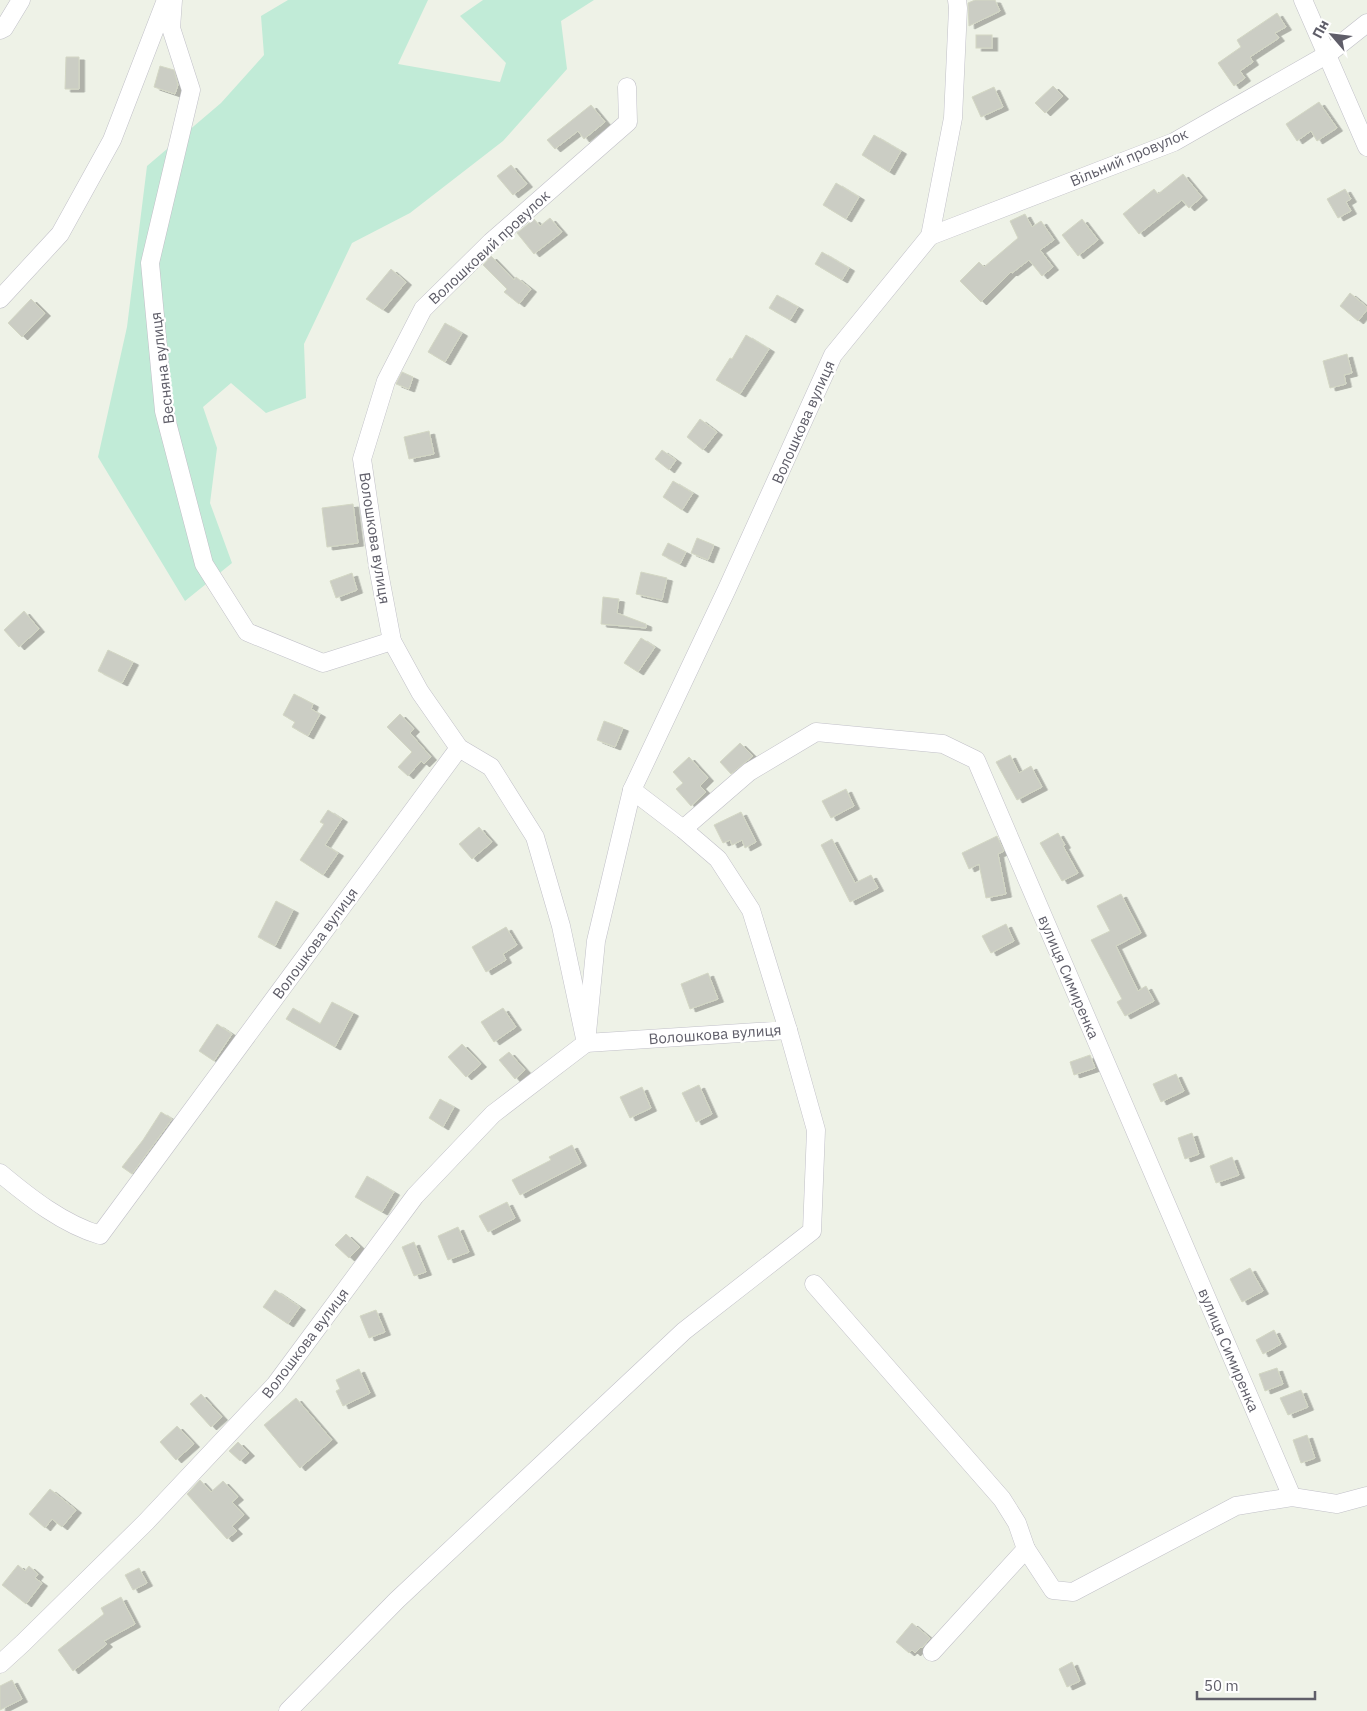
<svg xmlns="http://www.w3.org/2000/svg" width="1367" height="1711" font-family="'IBM Plex Sans',sans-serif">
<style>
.green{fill:#c1ebd7}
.building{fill:#cbcdc4;stroke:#d3d7c4;filter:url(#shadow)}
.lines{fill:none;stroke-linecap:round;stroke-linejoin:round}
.minor-casing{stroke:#c1c0c8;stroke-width:19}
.minor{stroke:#fff;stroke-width:18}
.labels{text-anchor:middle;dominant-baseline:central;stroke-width:4.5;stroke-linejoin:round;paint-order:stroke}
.street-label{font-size:15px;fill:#5f5e69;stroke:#fff}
</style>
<defs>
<filter id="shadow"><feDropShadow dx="5.5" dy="3" stdDeviation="0" flood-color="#0004"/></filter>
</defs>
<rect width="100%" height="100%" fill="#eef2e7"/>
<path class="green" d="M288,0H428L398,64L500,82L506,63L460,16L483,0H594L561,21L567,69L503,141L410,213L352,243L304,344L306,398L266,413L231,383L203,407L217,448L210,503L232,563L185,601L98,457L127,327L147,166L221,103L264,55L261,16Z"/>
<g class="building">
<path d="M975,0H995L1000,11L969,26L968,3Z"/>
<path d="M1277,13L1286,27L1275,33L1279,38L1250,57L1253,62L1240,71L1245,78L1234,86L1218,63L1241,47L1237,40Z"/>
<rect x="976" y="35" width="16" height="13"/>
<path d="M66,57H79V89H65Z"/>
<path d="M160,66L174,70L178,85L175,94L154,87Z"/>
<path d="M1053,86L1063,96L1045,113L1035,103Z"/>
<path d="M994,87L1003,107L981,117L972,97Z"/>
<path d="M1319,102L1337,128L1317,141L1311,131L1297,141L1286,124Z"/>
<path d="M591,105L605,122L584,139L578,131L555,149L547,140Z"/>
<path d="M874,135L901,151L889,172L862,155Z"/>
<path d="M511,165L527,184L513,195L497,176Z"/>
<path d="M1183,174L1202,197L1189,208L1182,200L1139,234L1123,214L1154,189L1158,194Z"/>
<path d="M836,183L859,197L846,219L823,205Z"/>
<path d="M1345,189L1351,199L1346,202L1351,211L1338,218L1327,199Z"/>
<path d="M1025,214L1032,227L1041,221L1054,240L1040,250L1053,267L1042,276L1029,260L1012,273L1011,272L981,302L960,281L979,262L984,267L1018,238L1010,221Z"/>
<path d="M550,218L562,232L534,254L517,233L534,219L540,226Z"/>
<path d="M1082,219L1098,240L1078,256L1062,235Z"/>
<path d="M822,252L849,268L842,280L815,264Z"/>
<path d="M491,256L514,280L516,277L531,289L519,304L504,292L507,289L483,265Z"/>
<path d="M391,269L406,282L383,310L366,299Z"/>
<path d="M1350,293L1367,307V310L1358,321L1340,306Z"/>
<path d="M777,295L798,307L790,320L769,308Z"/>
<path d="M31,299L45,313L22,337L8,323Z"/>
<path d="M445,323L462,333L445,362L428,352Z"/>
<path d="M746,335L769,349L740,394L716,380L730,358L732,359Z"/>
<path d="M1347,354L1352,373L1344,375L1346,384L1330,388L1323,361Z"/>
<path d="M402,372L413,377L409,389L396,384Z"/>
<path d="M700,419L717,432L703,450L687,437Z"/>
<path d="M429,431L434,454L409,459L404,437Z"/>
<path d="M662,450L676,460L669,470L655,459Z"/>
<path d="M673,481L693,493L682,510L663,497Z"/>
<path d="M353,504L358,543L327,547L322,508Z"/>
<path d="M697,538L714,545L708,560L691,553Z"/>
<path d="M668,543L686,552L680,564L662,555Z"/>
<path d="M641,572L667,578L662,600L636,594Z"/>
<path d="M352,573L357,590L336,598L330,581Z"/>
<path d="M603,597L619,599L617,613L646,624V628L601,624Z"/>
<path d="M24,611L39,629L19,647L4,630Z"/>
<path d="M641,638L655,647L638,672L624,663Z"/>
<path d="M108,650L133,662L122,683L98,671Z"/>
<path d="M294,694L313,704L311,709L320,714L308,736L292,727L295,722L283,715Z"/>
<path d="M400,714L414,729L410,733L431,757L424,764L421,761L408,776L398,767L412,752L387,727Z"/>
<path d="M604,721L623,728L615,747L597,740Z"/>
<path d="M740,743L753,756L731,774L720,762Z"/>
<path d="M1010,755L1019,773L1031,766L1042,787L1017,800L996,762Z"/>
<path d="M689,757L708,778L700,786L706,792L691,806L676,789L683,783L673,772Z"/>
<path d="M846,789L854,806L831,818L822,801Z"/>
<path d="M328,810L342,819L325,845L338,853L323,875L300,860L324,824L320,822Z"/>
<path d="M741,812L756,842L745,848L742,840L732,845L730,840L723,843L714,825Z"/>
<path d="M479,827L492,842L472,859L459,844Z"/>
<path d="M1058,833L1065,845L1063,846L1078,873L1062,881L1040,843Z"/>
<path d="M997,836L1004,851L998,854L1006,894L986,898L979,864L969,869L962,853Z"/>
<path d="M832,839L855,883L871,875L878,888L850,902L821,845Z"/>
<path d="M1121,894L1141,933L1116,946L1138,991L1146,986L1154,1001L1125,1016L1117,1002L1122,999L1091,940L1110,931L1097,906Z"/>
<path d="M276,901L293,910L275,946L258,937Z"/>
<path d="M1006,924L1014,941L991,953L982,936Z"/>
<path d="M506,927L517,945L503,954L506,960L486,972L472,947Z"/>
<path d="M708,973L718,999L690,1009L681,984Z"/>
<path d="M332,1002L353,1013L335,1047L286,1019L293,1008L320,1024Z"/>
<path d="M503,1008L516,1027L494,1042L481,1022Z"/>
<path d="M217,1024L232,1034L214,1061L199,1051Z"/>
<path d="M462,1044L481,1064L466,1077L448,1057Z"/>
<path d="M509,1052L525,1070L515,1079L499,1060Z"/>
<path d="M1090,1055L1095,1068L1074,1075L1070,1062Z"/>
<path d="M1176,1074L1184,1091L1161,1102L1153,1084Z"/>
<path d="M699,1085L712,1114L696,1122L682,1093Z"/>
<path d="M642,1087L651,1108L630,1118L620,1097Z"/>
<path d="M440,1099L454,1107L443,1127L429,1118Z"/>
<path d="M161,1112L172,1119L132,1174L122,1167L143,1140Z"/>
<path d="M1192,1133L1199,1154L1185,1159L1178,1138Z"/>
<path d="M572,1145L581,1163L520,1195L512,1180L551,1160L549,1157Z"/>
<path d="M1232,1157L1239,1175L1216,1183L1210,1166Z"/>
<path d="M367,1176L394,1192L382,1212L355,1197Z"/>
<path d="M507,1202L515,1218L488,1232L479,1216Z"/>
<path d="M458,1227L469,1252L448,1260L438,1236Z"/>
<path d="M346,1234L360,1247L349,1258L335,1245Z"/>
<path d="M414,1242L426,1272L414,1276L402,1247Z"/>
<path d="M1250,1268L1263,1291L1242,1302L1230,1279Z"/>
<path d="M275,1290L300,1307L288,1324L263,1307Z"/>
<path d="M376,1310L385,1332L369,1338L360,1316Z"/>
<path d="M1274,1330L1281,1344L1263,1354L1256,1340Z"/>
<path d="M1277,1368L1283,1384L1265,1391L1259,1374Z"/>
<path d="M359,1369L370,1393L343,1406L336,1391L340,1389L336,1380Z"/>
<path d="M1301,1390L1308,1407L1288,1415L1280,1398Z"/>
<path d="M201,1394L222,1417L211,1427L190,1404Z"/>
<path d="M296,1398L332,1440L300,1468L264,1425Z"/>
<path d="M177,1426L194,1444L176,1460L160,1442Z"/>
<path d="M1307,1435L1315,1458L1301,1463L1293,1440Z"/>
<path d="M238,1442L249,1453L240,1461L229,1451Z"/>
<path d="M200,1480L211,1492L223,1481L238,1497L232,1502L244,1515L232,1526L237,1531L227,1539L187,1494Z"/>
<path d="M50,1489L76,1510L62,1527L52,1519L45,1528L29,1514Z"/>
<path d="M18,1565L25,1571L29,1566L38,1574L35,1578L42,1583L26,1604L2,1585Z"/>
<path d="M139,1568L147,1583L133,1590L125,1575Z"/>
<path d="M121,1597L135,1624L104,1641L107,1644L73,1671L58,1650L104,1614L101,1608Z"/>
<path d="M912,1623L930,1638L922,1648L921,1647L915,1653L912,1650L909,1653L896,1642Z"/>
<path d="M1072,1662L1080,1681L1067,1687L1059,1669Z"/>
<path d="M12,1680L22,1699L0,1710V1686Z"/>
</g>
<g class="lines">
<defs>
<g id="minor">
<path d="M173,0L171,28L191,90L150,263L164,411L204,564L247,632L323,663L392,641"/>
<path d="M1303,0L1367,147"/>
<path d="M0,30L4,28L21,0"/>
<path d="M627,87L628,122L491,242L423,309L386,381L362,459L378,567L392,641L420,692L459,748L491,767L535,837L561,926L586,1043L788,1030L751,910L718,859L683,829L632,790"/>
<path d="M930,236L1174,142L1328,54L1367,23"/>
<path d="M0,299L60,234L112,140L166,0"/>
<path d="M683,829L749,772L816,732L943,744L976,760L1292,1497L1337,1504L1367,1496"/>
<path d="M0,1173C30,1198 63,1224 100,1235L459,748"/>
<path d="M814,1284L1002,1499L1017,1523L1026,1549"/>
<path d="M932,1652L1026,1549L1053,1590L1073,1592L1236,1506L1292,1497"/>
<path d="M0,1664L23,1643L146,1522L275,1385L415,1196L493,1114L586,1043L596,941L632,790L727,589L833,355L930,236L953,118L958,8L957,0"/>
<path d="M288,1711L397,1600L684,1331L812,1231L816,1130L788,1030"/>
</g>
</defs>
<use href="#minor" class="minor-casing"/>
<use href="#minor" class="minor"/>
</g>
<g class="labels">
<g class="street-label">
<text transform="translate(1129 157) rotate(-23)">Вільний провулок</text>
<text transform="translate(489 247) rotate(-43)">Волошковий провулок</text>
<text transform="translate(162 368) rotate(-97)">Весняна вулиця</text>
<text transform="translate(803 422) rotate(-66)">Волошкова вулиця</text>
<text transform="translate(375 538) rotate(81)">Волошкова вулиця</text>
<text transform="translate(315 943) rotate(-54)">Волошкова вулиця</text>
<text transform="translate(1069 977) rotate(67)">вулиця Симиренка</text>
<text transform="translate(715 1034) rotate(-4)">Волошкова вулиця</text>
<text transform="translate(305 1343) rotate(-53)">Волошкова вулиця</text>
<text transform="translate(1229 1350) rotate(67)">вулиця Симиренка</text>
</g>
</g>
<g transform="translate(1332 35) rotate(298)" stroke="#ffffff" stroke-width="4" paint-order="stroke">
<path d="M0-4L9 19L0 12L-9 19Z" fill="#5f5e69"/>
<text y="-8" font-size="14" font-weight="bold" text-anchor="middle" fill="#5f5e69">Пн</text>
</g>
<path d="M1197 1691v8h118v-8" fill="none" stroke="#5f5e69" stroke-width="2.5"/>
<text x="1204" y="1691" font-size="15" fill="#5f5e69" stroke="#ffffff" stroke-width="4" paint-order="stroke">50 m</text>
</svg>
